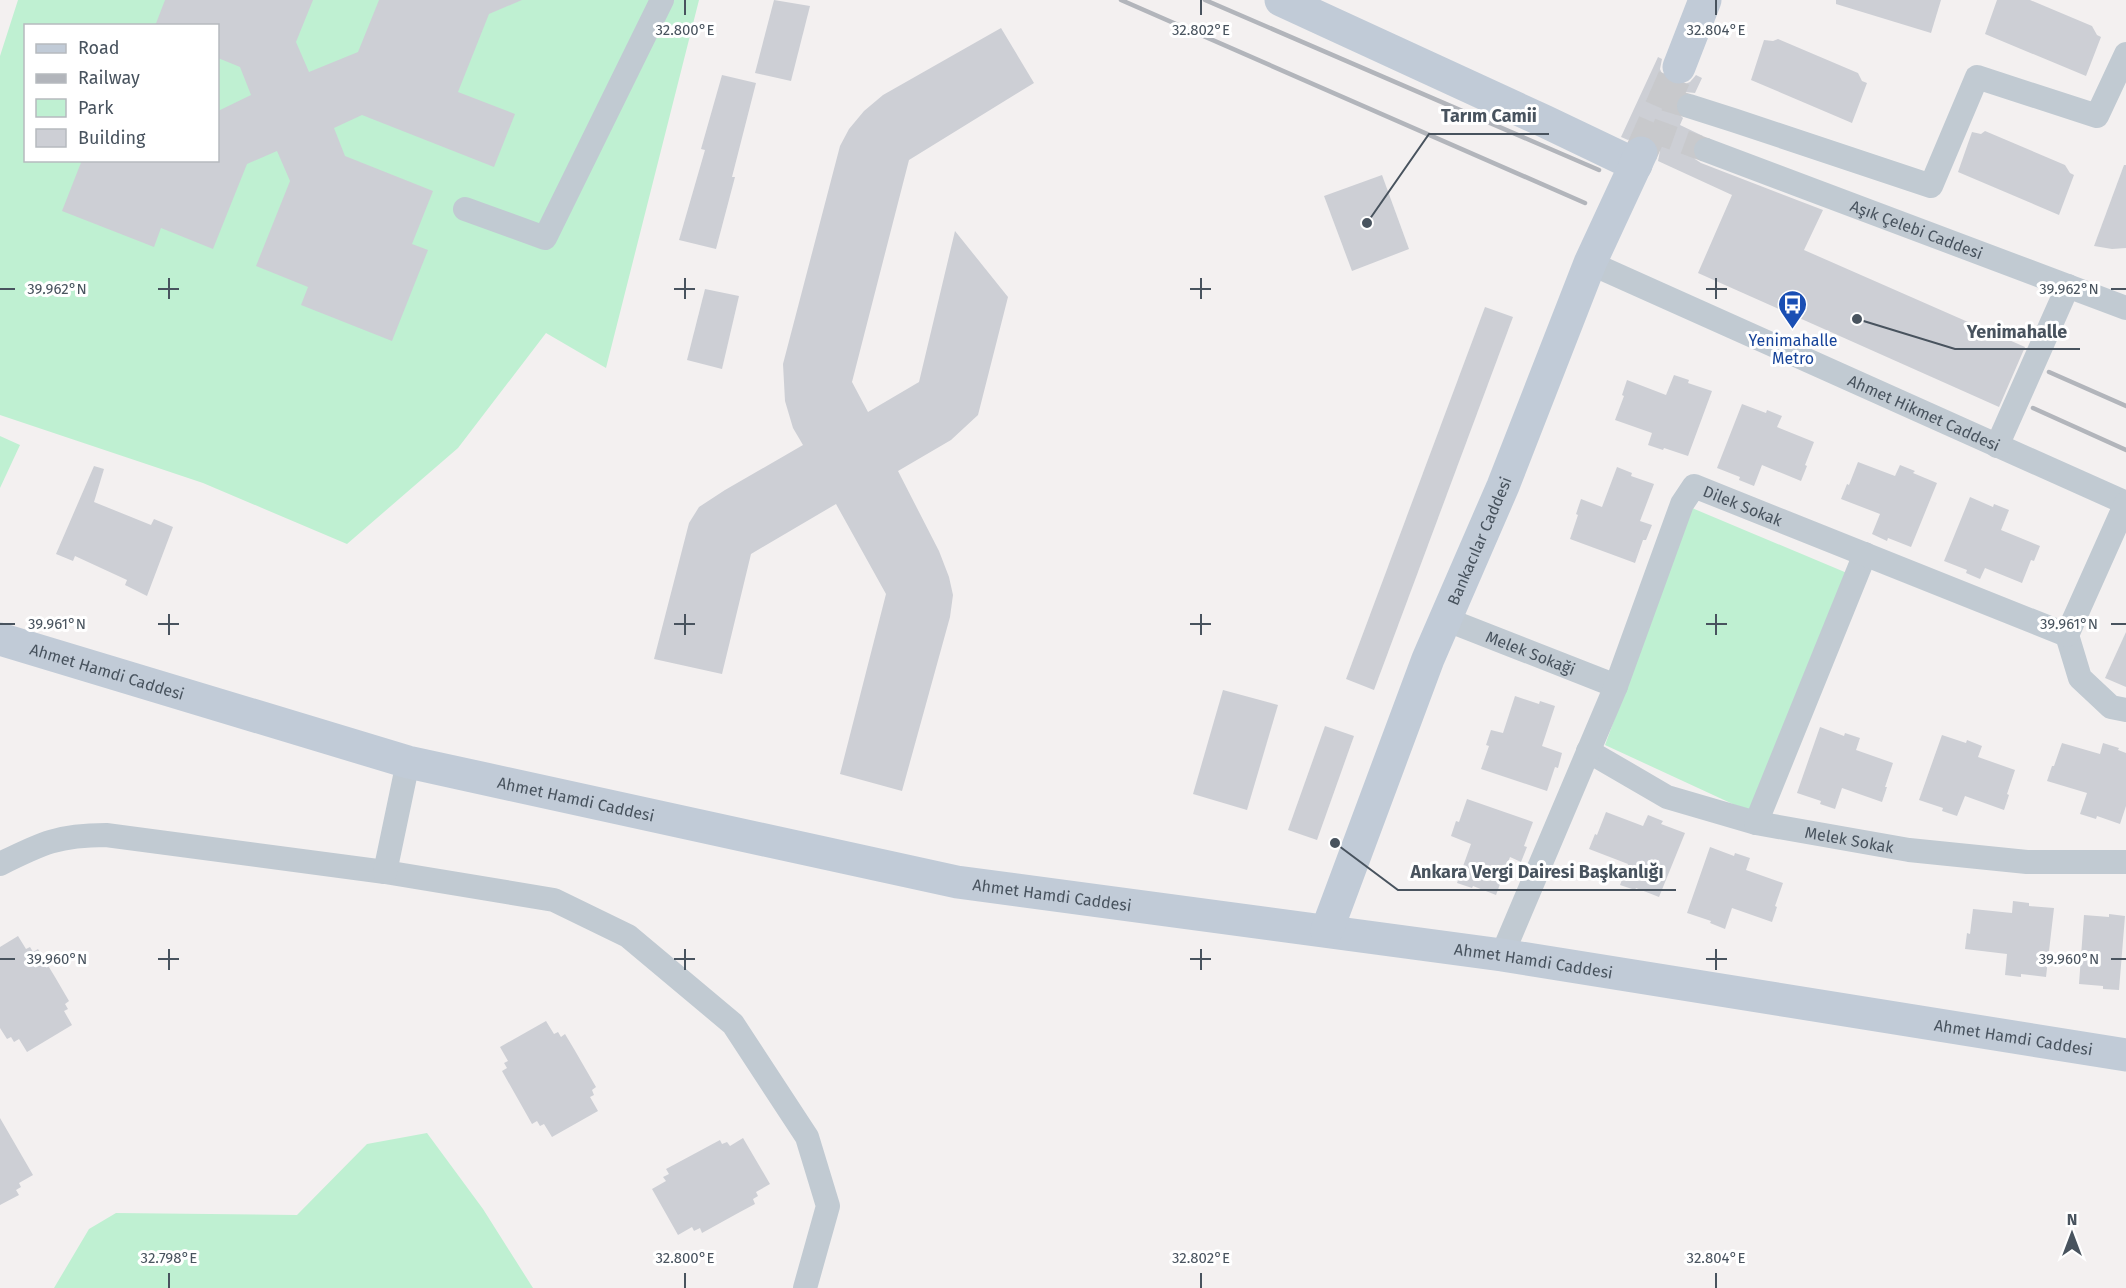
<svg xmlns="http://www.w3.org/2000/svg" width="2126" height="1288" font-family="'Fira Sans',sans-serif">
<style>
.green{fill:#bff0d2;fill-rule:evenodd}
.building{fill:#cdcfd5}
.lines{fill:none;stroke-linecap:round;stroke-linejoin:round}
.street-tunnel{stroke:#c8c9cc;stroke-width:24;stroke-dasharray:24 12;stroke-linecap:butt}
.secondary-tunnel{stroke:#c8c9cc;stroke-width:33;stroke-dasharray:33 16;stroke-linecap:butt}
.street{stroke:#c1cad2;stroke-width:24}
.secondary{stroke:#c1cbd7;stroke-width:33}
.rail{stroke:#b2b5bb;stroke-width:4.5}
.ticks{fill:none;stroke:#48535e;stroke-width:2}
.labels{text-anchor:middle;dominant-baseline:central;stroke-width:6;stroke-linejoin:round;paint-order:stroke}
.street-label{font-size:16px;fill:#48535e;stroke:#fff}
.transit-label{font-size:16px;fill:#164399;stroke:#fff}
.ticks-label{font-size:15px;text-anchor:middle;fill:#48535e;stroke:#fff;stroke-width:6;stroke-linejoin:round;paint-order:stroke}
.leader{fill:none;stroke:#48535e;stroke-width:2}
.callout-dot{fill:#48535e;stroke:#fff;stroke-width:2}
.callout-label{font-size:18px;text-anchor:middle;font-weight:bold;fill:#48535e;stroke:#fff;stroke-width:6;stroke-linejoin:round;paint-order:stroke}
</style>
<rect width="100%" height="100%" fill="#f3f0f0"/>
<g class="green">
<path d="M18,0H699L606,368L546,333L458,448L347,544L203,483L0,415V56ZM26,26H218V160H26Z"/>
<path d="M0,436L20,445L0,488Z"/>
<path d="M1692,508L1847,573L1750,812L1605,745Z"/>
<path d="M427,1133L483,1209L533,1288H54L89,1229L116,1213L297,1215L367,1144Z"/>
</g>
<g class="building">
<path d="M165,0H313L296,42L309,72L358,52L379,0H522L489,14L458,92L515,114L494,167L362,115L334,128L345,156L433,191L412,244L428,250L392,341L301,305L308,287L256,266L290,181L277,151L247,164L213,249L161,228L154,247L62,211L82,160H218V111L251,95L240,67L218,58V26H155Z"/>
<path d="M774,0L810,6L791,81L755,73Z"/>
<path d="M1836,0H1941L1931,33L1836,4Z"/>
<path d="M1997,0H2030L2092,26L2097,35L2101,37L2086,76L1985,34Z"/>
<path d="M1001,28L1034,83L909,160L852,382L868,412L919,382L955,231L1008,297L978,415L951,440L898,471L939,551L949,577L953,595L950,617L902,791L840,774L886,594L836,504L751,554L722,674L654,659L689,523L699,507L725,490L803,445L793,428L785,401L783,364L840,146L849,129L864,111L883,95Z"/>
<path d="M1778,39L1858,73L1862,81L1867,83L1852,123L1751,80L1764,40L1773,41Z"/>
<path d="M1658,57L1662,59L1660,69L1664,78L1672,84L1682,85L1690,82L1696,75L1702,78L1695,93L1685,92L1679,96L1675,102V110L1683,118L1680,125L1703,136L1697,139L1693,146L1692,153L1695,159L1701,163L1823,210L1804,250L2025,347L1999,407L1698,273L1732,195L1658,161L1660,151L1657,143L1649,136L1639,134L1628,140L1621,137Z"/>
<path d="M722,75L756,83L732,177H735L716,249L679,240L705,150L701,149Z"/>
<path d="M1985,131L2065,165L2070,173L2074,175L2059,215L1958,172L1972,132L1981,134Z"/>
<path d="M2124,165H2126V248L2112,249L2094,246Z"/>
<path d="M1382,175L1409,249L1352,271L1324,196Z"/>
<path d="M705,289L739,296L722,369L687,360Z"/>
<path d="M1485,307L1513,317L1374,690L1346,679Z"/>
<path d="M1674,375L1689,380L1688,383L1712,391L1688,456L1664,448L1663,450L1648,445L1652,433L1615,420L1624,396L1622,395L1627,380L1666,395Z"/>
<path d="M1742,404L1766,413L1767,410L1782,416L1777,427L1814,442L1805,465L1807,466L1801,481L1762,465L1754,486L1739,480L1740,477L1717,468Z"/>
<path d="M1858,462L1895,476L1900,465L1915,471L1913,473L1937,483L1911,547L1888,538L1887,541L1872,534L1880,514L1841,499L1847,484L1849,485Z"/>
<path d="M94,466L104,469L94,502L151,525L154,519L173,527L147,596L125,585L127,580L75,556L73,561L56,554Z"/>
<path d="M1617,467L1632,473L1631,476L1654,484L1640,521L1652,525L1646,540H1643L1635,563L1570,539L1578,515L1576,514L1581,499L1602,507Z"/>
<path d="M1970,497L1993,507L1994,504L2009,510L2001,530L2040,546L2034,561L2031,560L2022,583L1985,568L1980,579L1966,573L1967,570L1944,561Z"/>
<path d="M2126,632V687L2105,678Z"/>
<path d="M1223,690L1278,705L1247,810L1193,794Z"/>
<path d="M1515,696L1539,704L1540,701L1555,706L1542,746L1562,753L1558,768L1555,767L1547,791L1481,769L1489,746L1486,745L1491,730L1503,733Z"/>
<path d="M1325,726L1354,736L1317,840L1288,830Z"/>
<path d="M1820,727L1844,736L1845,733L1860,738L1856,750L1893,763L1885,787H1887L1882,802L1842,788L1835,809L1820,804L1821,801L1797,793Z"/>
<path d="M1942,735L1966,743L1967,740L1982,746L1978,757L2015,770L2007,794L2009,795L2004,810L1965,796L1957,816L1942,811L1943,808L1919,800Z"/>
<path d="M2062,743L2100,754L2103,743L2119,748L2118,750L2126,753V806L2120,824L2097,816L2096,819L2080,814L2087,793L2047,781L2052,766H2054Z"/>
<path d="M1467,799L1533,822L1524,846L1527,847L1521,862L1510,857L1496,895L1473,886L1472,888L1457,883L1471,844L1451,836L1456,821L1459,822Z"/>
<path d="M1606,812L1643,826L1648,815L1663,821L1661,824L1685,833L1659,897L1636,888L1635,890L1620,885L1628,864L1589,849L1595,834L1597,835Z"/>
<path d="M1710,847L1734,856L1735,853L1750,858L1746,870L1783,883L1775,906L1777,907L1772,922L1732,908L1725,929L1710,923L1711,921L1687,913Z"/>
<path d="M2013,901L2029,903V906L2054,908L2046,977L2021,974V977L2005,975L2007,954L1965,949L1967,933L1970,934L1973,909L2012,913Z"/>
<path d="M2109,914L2125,916L2119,990L2103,989V986L2079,984L2084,915L2109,917Z"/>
<path d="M18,936L26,949L30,947L33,952L38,949L55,977L69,1001L65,1004L68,1009L64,1011L72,1025L27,1052L19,1039L14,1042L11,1037L7,1039L0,1028V947Z"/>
<path d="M546,1021L554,1034L558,1032L561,1037L565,1034L574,1049L596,1087L592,1090L594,1095L590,1097L598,1111L552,1137L544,1124L540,1126L537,1121L532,1124L502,1071L507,1068L504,1063L508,1061L500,1047Z"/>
<path d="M0,1118L33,1175L19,1183L21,1187L16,1190L19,1195L0,1205Z"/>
<path d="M743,1138L770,1184L756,1192L758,1196L753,1199L755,1204L740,1212L702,1233L700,1228L694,1231L692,1227L678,1235L652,1189L666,1181L663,1177L669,1174L666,1169L720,1140L722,1144L727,1142L730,1146Z"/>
</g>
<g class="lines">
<g class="street-tunnel">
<path d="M1665,99L1689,106"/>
<path d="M1651,130L1706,150"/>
</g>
<path class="secondary-tunnel" d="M1641,153L1679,67"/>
<g class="street">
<path d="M1689,106L1733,120L1931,186L1977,77L2097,116L2126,54"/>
<path id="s1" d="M1706,150L2126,308"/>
<path d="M465,209L545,238L662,0"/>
<path id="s2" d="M1590,263L2126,503"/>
<path d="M1997,446L2068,286"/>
<path id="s3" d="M1445,619L1616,686"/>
<path d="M2067,635L2126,503"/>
<path d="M2067,635L2080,678L2111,707L2126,710"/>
<path id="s4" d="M1588,751L1667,797L1756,823L1909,850L2027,862H2126"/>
<path d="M1756,823L1865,554"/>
<path d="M0,864C42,843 59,835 106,835L385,872L554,900L628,936L733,1024L807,1137L828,1206L805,1288"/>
<path d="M385,872L408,762"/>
<path id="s5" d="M1502,955L1616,686L1682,504L1694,486L2067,635"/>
</g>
<g class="secondary">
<path d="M1281,0L1544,121L1636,165"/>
<path d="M1679,67L1705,0"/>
<path id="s6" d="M0,639L408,762L957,882L1502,955L2126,1055"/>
<path id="s7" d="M1327,930L1428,659L1503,486L1590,263L1641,153"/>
</g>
<g class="rail">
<path d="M1121,0L1585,203"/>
<path d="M1205,0L1599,170"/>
<path d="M2049,372L2126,406"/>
<path d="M2033,408L2126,450"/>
</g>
</g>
<path class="ticks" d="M685,0V15M1201,0V15M1716,0V15M169,278V299M685,278V299M1201,278V299M1716,278V299M0,289H15M158,289H179M674,289H695M1190,289H1211M1706,289H1727M2111,289H2126M169,614V635M685,614V635M1201,614V635M1716,614V635M0,624H15M158,624H179M674,624H695M1190,624H1211M1706,624H1727M2111,624H2126M169,949V970M685,949V970M1201,949V970M1716,949V970M0,959H15M158,959H179M674,959H695M1190,959H1211M1706,959H1727M2111,959H2126M169,1273V1288M685,1273V1288M1201,1273V1288M1716,1273V1288"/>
<defs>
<symbol id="bus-pin" viewBox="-11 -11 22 30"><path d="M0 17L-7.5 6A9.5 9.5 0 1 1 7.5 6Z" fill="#1a4fb4" stroke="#fff"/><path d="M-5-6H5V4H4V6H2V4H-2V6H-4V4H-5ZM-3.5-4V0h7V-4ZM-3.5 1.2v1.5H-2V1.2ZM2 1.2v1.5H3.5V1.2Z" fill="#fff"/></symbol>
</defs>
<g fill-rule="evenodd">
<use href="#bus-pin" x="1776" y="288" width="33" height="45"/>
</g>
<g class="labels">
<g class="street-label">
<text stroke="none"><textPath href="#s1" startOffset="225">Aşık Çelebi Caddesi</textPath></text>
<text stroke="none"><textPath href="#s2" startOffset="366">Ahmet Hikmet Caddesi</textPath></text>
<text stroke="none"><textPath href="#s5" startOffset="560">Dilek Sokak</textPath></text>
<text stroke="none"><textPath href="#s7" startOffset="418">Bankacılar Caddesi</textPath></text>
<text stroke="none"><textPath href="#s3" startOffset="92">Melek Sokaği</textPath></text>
<text stroke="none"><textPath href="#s6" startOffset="112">Ahmet Hamdi Caddesi</textPath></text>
<text stroke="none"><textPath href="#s6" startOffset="598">Ahmet Hamdi Caddesi</textPath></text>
<text stroke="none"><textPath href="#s4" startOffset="279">Melek Sokak</textPath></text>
<text stroke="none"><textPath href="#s6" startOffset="1084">Ahmet Hamdi Caddesi</textPath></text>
<text stroke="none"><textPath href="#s6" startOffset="1570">Ahmet Hamdi Caddesi</textPath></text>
<text stroke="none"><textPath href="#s6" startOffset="2056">Ahmet Hamdi Caddesi</textPath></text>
</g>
<g class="transit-label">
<text x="1793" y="340">Yenimahalle<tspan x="1793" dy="18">Metro</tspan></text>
</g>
</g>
<g class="ticks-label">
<text x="685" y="35">32.800°E</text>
<text x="1201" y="35">32.802°E</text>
<text x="1716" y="35">32.804°E</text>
<text x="57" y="294">39.962°N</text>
<text x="2069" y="294">39.962°N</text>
<text x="57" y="629">39.961°N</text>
<text x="2069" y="629">39.961°N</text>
<text x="57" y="964">39.960°N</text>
<text x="2069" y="964">39.960°N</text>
<text x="169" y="1263">32.798°E</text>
<text x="685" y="1263">32.800°E</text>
<text x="1201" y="1263">32.802°E</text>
<text x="1716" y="1263">32.804°E</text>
</g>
<path class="leader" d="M1367 223L1429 134H1549M1857 319L1955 349H2080M1335 843L1398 890H1676"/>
<g class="callout-dot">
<circle cx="1367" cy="223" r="6"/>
<circle cx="1857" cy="319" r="6"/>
<circle cx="1335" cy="843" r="6"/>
</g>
<g class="callout-label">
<text x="1489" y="122">Tarım Camii</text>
<text x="2017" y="338">Yenimahalle</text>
<text x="1537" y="878">Ankara Vergi Dairesi Başkanlığı</text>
</g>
<rect x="24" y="24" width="195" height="138" fill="#ffffff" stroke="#b6babf" stroke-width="1.5"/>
<rect x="36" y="44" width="30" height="9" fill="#c1cbd7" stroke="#b6babf" stroke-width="1.5"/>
<text x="78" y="54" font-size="18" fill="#48535e">Road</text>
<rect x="36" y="74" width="30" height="9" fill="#b2b5bb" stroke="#b6babf" stroke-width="1.5"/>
<text x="78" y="84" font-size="18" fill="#48535e">Railway</text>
<rect x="36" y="99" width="30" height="18" fill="#bff0d2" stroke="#b6babf" stroke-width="1.5"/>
<text x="78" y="114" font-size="18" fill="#48535e">Park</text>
<rect x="36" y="129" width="30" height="18" fill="#cdcfd5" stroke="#b6babf" stroke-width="1.5"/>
<text x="78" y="144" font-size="18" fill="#48535e">Building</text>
<g transform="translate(2072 1234)" stroke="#ffffff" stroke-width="4.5" paint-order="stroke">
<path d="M0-4.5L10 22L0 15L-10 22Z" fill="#48535e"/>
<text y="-9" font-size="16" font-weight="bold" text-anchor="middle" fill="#48535e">N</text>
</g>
</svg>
